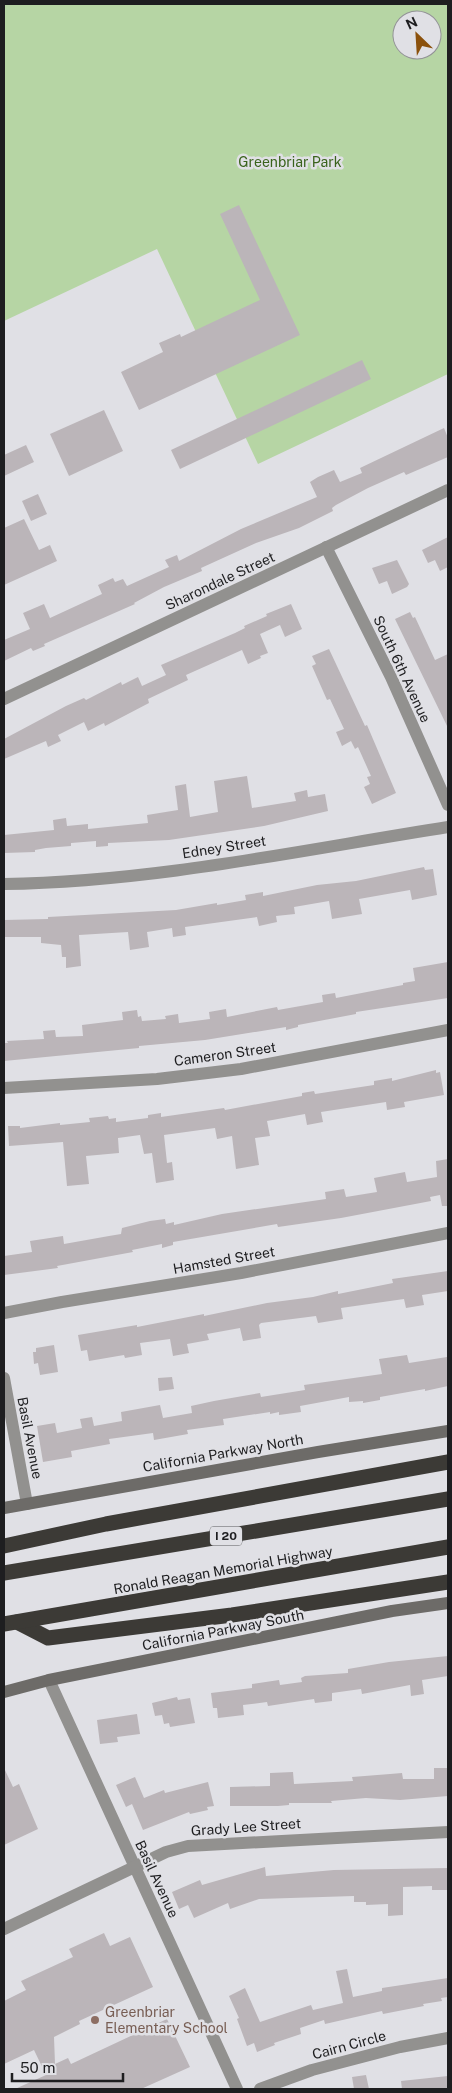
<svg xmlns="http://www.w3.org/2000/svg" width="452" height="2093" font-family="'Public Sans',sans-serif">
<style>
.green{fill:#b6d5a4;fill-rule:evenodd}
.building{fill:#bbb5b9}
.lines{fill:none;stroke-linecap:round;stroke-linejoin:round}
.street{stroke:#92918f;stroke-width:12}
.secondary{stroke:#6d6b68;stroke-width:12}
.highway{stroke:#3c3a36;stroke-width:15}
.education-dot{fill:#8d6e63;stroke:#e0e0e5;stroke-width:2}
.labels{text-anchor:middle;dominant-baseline:central;stroke-width:5;stroke-linejoin:round;paint-order:stroke}
.shield{fill:#e0e0e5;stroke:#58585b;stroke-width:1}
.shield-label{font-size:12px;font-weight:bold;fill:#1e1e20}
.park-label{font-size:14px;fill:#3a631c;stroke:#e0e0e5}
.street-label{font-size:14px;fill:#1e1e20;stroke:#e0e0e5}
.education-label{font-size:14px;fill:#785e54;stroke:#e0e0e5;text-anchor:start}
</style>
<rect width="100%" height="100%" fill="#e0e0e5"/>
<path class="green" d="M4,4H448V374L258,464L157,249L4,321ZM402,20H432V50H402Z"/>
<g class="building">
<path d="M239,205L300,335L139,410L121,372L163,352L159,343L180,334L181,337L260,300L220,214Z"/>
<path d="M362,360L371,379L180,469L171,450Z"/>
<path d="M104,410L123,451L69,476L50,434Z"/>
<path d="M444,428L448,438V457L406,475L404,472L368,488L336,505L332,508L333,511L299,528L256,543L201,568L202,571L164,587L134,603L135,604L44,644L45,646L33,651L31,648L4,661V640L30,629L23,613L44,604L50,618L102,594L98,585L113,578L115,582L123,579L127,586L169,567L165,560L177,555L179,561L241,529L317,497L310,482L318,477L334,470L340,482L362,473L360,468Z"/>
<path d="M26,445L34,462L4,476V455Z"/>
<path d="M38,494L47,514L31,521L22,501Z"/>
<path d="M24,519L39,550L50,545L57,561L4,585V528Z"/>
<path d="M448,537V567L440,571L435,560L428,563L422,550Z"/>
<path d="M397,560L409,584L407,587L392,594L387,581L379,584L372,568Z"/>
<path d="M291,604L302,629L285,637L280,625L260,634L268,653L260,656L261,658L248,664L242,650L186,675L188,680L148,699L149,703L105,726L104,723L88,731L84,722L58,735L61,741L48,747L46,741L4,759V739L66,706L84,698L86,700L121,682L122,685L138,677L142,686L166,675L161,665L235,633L245,628L244,626L267,616L266,614Z"/>
<path d="M410,612L413,618L415,617L435,660L448,654V728L395,619Z"/>
<path d="M329,649L365,726L367,725L396,793L372,804L364,787L370,784L367,777L371,776L358,747L355,749L351,741L342,746L336,732L344,729L330,699L327,700L312,666L316,664L312,656Z"/>
<path d="M247,776L252,808L296,801L294,793L307,790L308,797L325,794L328,811L264,826L169,840L108,843V846L96,847V841L71,843V846L46,848L35,850V852L4,853V835L54,830L53,820L66,818L67,826L88,824V829L148,823L147,815L178,810L175,786L186,784L190,817L218,812L214,781Z"/>
<path d="M424,867L425,870L433,869L437,895L412,900L410,890L359,899L362,914L332,919L329,901L294,907L295,914L276,916L277,922L259,926L257,917L185,927L186,935L173,937L172,928L147,932L149,947L130,950L128,932L79,935L81,966L66,968V957H62L61,945L41,943V937H4V920L48,919V917L176,910L217,903V905L246,900L245,895L263,892V896L317,885L356,881Z"/>
<path d="M448,962V998L356,1012V1014L298,1025V1027L286,1030V1027L205,1040L139,1046V1048L4,1061V1043H8L7,1041L44,1039L43,1031L55,1030L56,1037L83,1036L82,1025L123,1020L122,1012L137,1010L138,1017L141,1016L142,1021L166,1019L165,1016L178,1014L179,1023L210,1019L209,1012L226,1009L227,1017L277,1007L278,1010L323,1002L322,995L335,993L336,998L403,985V983L415,981L413,968Z"/>
<path d="M436,1070V1073L440,1072L444,1095L404,1102L405,1107L387,1110L386,1102L321,1112L323,1122L307,1125L305,1114L267,1121L270,1136L255,1138L259,1165L236,1169L232,1136L217,1139L215,1128L164,1135L167,1163L172,1162L174,1180L156,1183L152,1153L144,1154L140,1135L118,1138L119,1153L86,1156L89,1184L67,1186L63,1142L9,1146L8,1126H20V1128L60,1123V1125L90,1122L89,1118L108,1116L109,1119L116,1118V1122L148,1118V1115L161,1113V1117L224,1108L225,1110L302,1096V1093L314,1091L315,1094L374,1085V1081L392,1078V1081Z"/>
<path d="M448,1159V1206H442L440,1195L430,1197L431,1201L341,1218L278,1227L277,1224L173,1242V1245L162,1248V1244L132,1250L133,1252L57,1266L58,1268L4,1275V1256L32,1252L30,1241L63,1236L64,1244L109,1236L121,1234L122,1228L150,1221L165,1219L166,1224L174,1222V1225L222,1214L326,1199L325,1192L344,1189L346,1197L377,1192L374,1178L405,1172L407,1182L437,1177L436,1161Z"/>
<path d="M448,1271V1291L422,1295L424,1305L406,1308L404,1299L341,1308L343,1319L318,1323L316,1316L261,1323L259,1325L261,1338L243,1341L240,1328L207,1334L209,1340L187,1344L189,1353L173,1356L170,1339L140,1343L142,1355L125,1358L124,1355L89,1361L87,1350L81,1351L78,1335L137,1325V1327L204,1314V1316L267,1303L313,1297L338,1291V1294L393,1283L392,1279Z"/>
<path d="M54,1345L58,1372L40,1375L38,1363L34,1364L33,1352H36V1348Z"/>
<path d="M407,1355L409,1363L447,1357L448,1386L425,1391V1389L380,1397V1400L363,1403V1401L349,1402V1397L300,1406L301,1412L279,1415V1412L270,1414V1412L223,1419L224,1425L187,1430L188,1434L154,1440L153,1433L109,1439L110,1444L71,1451L72,1457L43,1462L37,1426L55,1423L57,1433L82,1428L80,1419L92,1417L94,1426L122,1421L121,1412L160,1405L163,1418L192,1413L191,1406L214,1401L260,1393L261,1397L305,1390L304,1385L382,1374L379,1359Z"/>
<path d="M172,1377L174,1389L159,1391L158,1378Z"/>
<path d="M448,1656V1676L422,1680L424,1694L411,1696L410,1685L362,1694L361,1689L332,1693V1701L315,1703L314,1699L268,1706L267,1702L243,1705L244,1715L218,1718L217,1708H213L211,1693L252,1688V1684L279,1680L280,1685L302,1682L301,1678L305,1676L348,1673V1669L389,1662Z"/>
<path d="M177,1697L178,1700L190,1698L195,1723L170,1727L169,1723L164,1724L162,1715L155,1716L152,1703Z"/>
<path d="M137,1714L140,1734L117,1737L118,1742L100,1744L97,1720Z"/>
<path d="M4,1768L13,1787L19,1784L38,1829L4,1845Z"/>
<path d="M434,1768H448V1796L400,1800L366,1798L331,1801L332,1803H289V1805L278,1806H230V1787L270,1786V1773L293,1772L294,1784L353,1781L352,1777L390,1774L402,1773L403,1779H434Z"/>
<path d="M135,1777L144,1798L164,1790L165,1793L208,1782L214,1806L207,1807L208,1810L190,1814L189,1812L143,1830L132,1804L126,1807L116,1785Z"/>
<path d="M265,1867L266,1876L334,1870L448,1868V1890H432V1886L403,1887V1915L388,1916V1904L366,1905V1902H354V1896L259,1899L230,1909L228,1903L194,1918L188,1905L179,1909L172,1892L200,1880L202,1885Z"/>
<path d="M104,1933L110,1946L130,1937L153,1987L79,2021L80,2024L54,2037L55,2064L68,2058L71,2064L167,2019L190,2067L141,2089H15L46,2075L34,2050L4,2064V2001L26,1990L21,1981L73,1957L69,1949Z"/>
<path d="M347,1969L353,1997L382,1991V1988L448,1978V1997L441,1998L442,2001L423,2004L424,2006L383,2014L382,2011L325,2024L324,2020L300,2028L301,2034L274,2043L275,2045L257,2052L254,2043L247,2046L237,2019L239,2018L229,1996L245,1988L260,2022L311,2005L313,2010L343,2003L336,1971Z"/>
<path d="M366,2075L369,2089H354L352,2077Z"/>
<path d="M448,2076V2089H402L401,2081Z"/>
</g>
<g class="lines">
<g class="street">
<path d="M326,547L391,677L448,805"/>
<path d="M4,699L448,490"/>
<path d="M4,884C153,882 301,850 448,827"/>
<path d="M4,1088L157,1079L241,1069L448,1030"/>
<path d="M4,1313L62,1302L241,1273L448,1233"/>
<path d="M4,1378L27,1504"/>
<path d="M49,1680L237,2089"/>
<path d="M4,1929L166,1852L188,1846L448,1832"/>
<path d="M260,2089L312,2070L400,2047L448,2038"/>
</g>
<g class="secondary">
<path d="M4,1508L318,1452L448,1431"/>
<path d="M4,1692L49,1680L392,1611L448,1603"/>
</g>
<g class="highway">
<path d="M4,1546L106,1524L448,1462"/>
<path d="M4,1573L448,1499"/>
<path d="M17,1622L48,1638L232,1615L448,1582"/>
<path d="M4,1624L448,1547"/>
</g>
</g>
<circle class="education-dot" cx="95" cy="2020" r="5"/>
<g class="labels">
<rect class="shield" x="210" y="1526.5" width="32" height="19" rx="4"/>
<g class="shield-label">
<text x="226" y="1536">I 20</text>
</g>
<g class="park-label">
<text x="290" y="162">Greenbriar Park</text>
</g>
<g class="street-label">
<text transform="translate(220 581) rotate(-25)">Sharondale Street</text>
<text transform="translate(402 669) rotate(65)">South 6th Avenue</text>
<text transform="translate(224 847) rotate(-9)">Edney Street</text>
<text transform="translate(225 1054) rotate(-8)">Cameron Street</text>
<text transform="translate(224 1260) rotate(-10)">Hamsted Street</text>
<text transform="translate(30 1438) rotate(79)">Basil Avenue</text>
<text transform="translate(223 1453) rotate(-10)">California Parkway North</text>
<text transform="translate(223 1570) rotate(-10)">Ronald Reagan Memorial Highway</text>
<text transform="translate(223 1630) rotate(-11)">California Parkway South</text>
<text transform="translate(246 1827) rotate(-4)">Grady Lee Street</text>
<text transform="translate(157 1879) rotate(65)">Basil Avenue</text>
<text transform="translate(349 2045) rotate(-15)">Cairn Circle</text>
</g>
<g class="education-label">
<text x="105" y="2012">Greenbriar<tspan x="105" dy="16">Elementary School</tspan></text>
</g>
</g>
<rect width="452" height="2093" fill="none" stroke="#1e1e20" stroke-width="10"/>
<g transform="translate(417 35) rotate(335)"><circle r="24" fill="#e0e0e5" stroke="#929296"/>
<path d="M0-4L9 19L0 12L-9 19Z" fill="#8b510c"/>
<text y="-8" font-size="14" font-weight="bold" text-anchor="middle" fill="#1e1e20">N</text>
</g>
<path d="M12 2073v8h111v-8" fill="none" stroke="#1e1e20" stroke-width="2.5"/>
<text x="20" y="2073" font-size="15" fill="#1e1e20" stroke="#e0e0e5" stroke-width="4" paint-order="stroke">50 m</text>
</svg>
